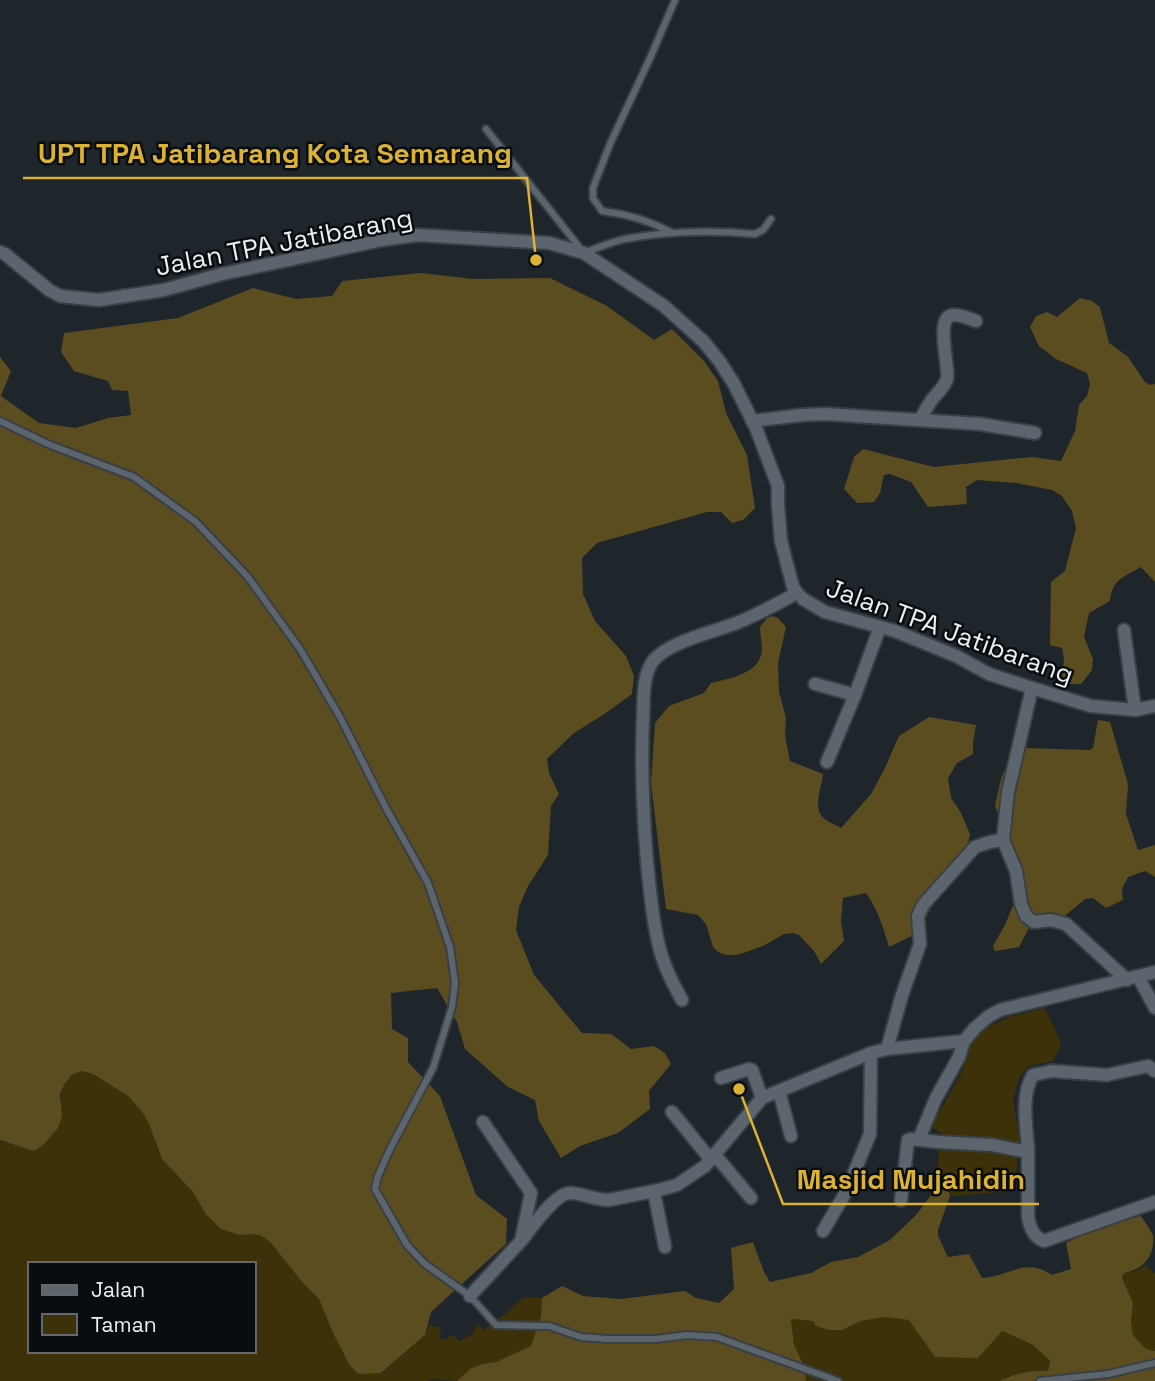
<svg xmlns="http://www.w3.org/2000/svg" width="1155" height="1381" font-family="'Space Grotesk',sans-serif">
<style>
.green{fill:#3d310a;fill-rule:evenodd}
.forest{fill:#5c4d20}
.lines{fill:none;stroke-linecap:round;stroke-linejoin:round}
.service-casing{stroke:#394045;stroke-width:10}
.minor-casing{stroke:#394045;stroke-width:16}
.service{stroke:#5c656d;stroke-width:6}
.minor{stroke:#5c656d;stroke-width:12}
.labels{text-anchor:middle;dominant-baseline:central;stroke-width:5;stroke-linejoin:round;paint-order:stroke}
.street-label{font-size:26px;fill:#eaeff4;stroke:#0a0d10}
.leader{fill:none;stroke:#dbb233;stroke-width:2.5}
.callout-dot{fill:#dbb233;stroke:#0a0d10;stroke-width:2.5}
.callout-label{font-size:28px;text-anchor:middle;font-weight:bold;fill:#dbb233;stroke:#0a0d10;stroke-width:5;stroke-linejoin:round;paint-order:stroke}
</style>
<rect width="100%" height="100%" fill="#1e252b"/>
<g class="green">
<path d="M1044,1008L1051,1020L1061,1044L1053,1061L1029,1066L1019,1078L1013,1100L1019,1136L1016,1178L1003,1181L1002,1192L950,1196L947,1190L943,1187L935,1190L941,1133L931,1127L962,1072L970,1046L983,1029L1009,1017Z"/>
<path d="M82,1071L93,1074L128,1096L143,1113L149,1124L162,1159L193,1192L205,1213L240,1235L251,1234L262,1236L271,1243L303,1283L319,1299L333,1333L349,1364L357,1373H382L425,1335L429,1325L442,1328L439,1334L440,1338L446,1340L451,1334L460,1341L471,1335L478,1324L484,1330L504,1315L524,1297L542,1298L541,1316L532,1346L496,1362L482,1364L471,1369L457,1381L432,1379L427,1381H0V1140L5,1143L62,1116C60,1094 58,1080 82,1071ZM30,1264H254V1351H30Z"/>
<path d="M1146,1265L1155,1274V1351L1146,1349L1133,1335L1131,1322L1133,1303L1122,1278L1124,1273L1136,1271Z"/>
<path d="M885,1317L1001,1331L1033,1345L1050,1361L1048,1371C1030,1370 1016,1373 1000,1381H806L804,1366L794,1346L791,1319L813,1321L842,1330L861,1321Z"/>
</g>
<g class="forest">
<path d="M421,273L474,279L550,278L607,306L654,340L672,329L704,361L718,381L726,413L747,455L755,508L743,520L732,523L721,512H707L597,543L582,558L583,594L595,621L626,656L634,676L632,694L606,713L574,733L547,759L549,773L559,794L551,806L548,855L528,886L519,907L516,930L534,975L582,1033L611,1034L631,1049L654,1046L665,1053L671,1064L649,1091L650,1109L618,1133L580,1146L561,1158L539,1121L535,1100L508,1087L465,1049L457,1022L437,988L391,993L392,1029L408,1038V1062L440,1096L476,1195L507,1219L506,1244L431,1312L425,1335L381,1373L363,1374L357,1373L349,1364L333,1333L319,1299L303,1283L271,1243L262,1236L251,1234L240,1235L221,1229L205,1213L193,1192L162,1159L149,1124L143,1113L128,1096L93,1074L82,1071L72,1075L65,1083L60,1094L62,1116L58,1128L43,1145L34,1151L0,1140V357L11,371L1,396L39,423L76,428L108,418L131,415L128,391L112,390L108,381L74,371L61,352L64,333L178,318L253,288L296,299L332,296L342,281Z"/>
<path d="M1080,298L1092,301L1100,307L1109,343L1128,357L1145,382L1150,385L1155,384V582L1141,567C1124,577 1112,579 1110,601L1089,613L1084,637L1093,659L1092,670L1081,684H1070L1062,677L1064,659L1062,648L1050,645L1051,582L1065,571L1076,528L1072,511L1062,496L1052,490L1016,483L977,480L966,487L967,504L928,507L911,482L890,474L884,475L880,493L874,502L857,503L844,489L854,457L863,449L934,467L1031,457L1061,461L1075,431L1079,405L1087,396L1090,384L1087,373L1056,359L1039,346L1030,327L1036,316L1047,312L1057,317Z"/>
<path d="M773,616L778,618L786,627L778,663L779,692L786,718L785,736L790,761L823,774C822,785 814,806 821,815C824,821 835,824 841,828L871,794L884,770L899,736L929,717L976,725L973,742V754L957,763L948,778L951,798L960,811L970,834L966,854L934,902L926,918L922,931L889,947C883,927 878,910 866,893L843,898L841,921L844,941L821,964L814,951L799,935L793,933L784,934L763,946L737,955H726L718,952L713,947L706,924L698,915L666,909L651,783L655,723L669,706L704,693L711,683C730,678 761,674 762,649C762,642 760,634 760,627L767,618Z"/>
<path d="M1098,720L1110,722L1128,784L1126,814L1138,850L1155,845V877L1145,871L1128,877L1122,889L1123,900L1106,908L1093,898L1085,899L1061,919L1030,926L1019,947L995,951L993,946L1005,925L1020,888L1023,875L995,806L1001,779L1005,769L1024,748L1090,750L1093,748Z"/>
<path d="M942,1187L948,1190L950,1196L938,1230V1236L948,1257L969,1254L982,1278C1011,1276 1025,1257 1052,1275L1071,1269L1066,1243L1106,1223L1141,1216C1145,1222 1150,1229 1153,1235C1155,1257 1143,1269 1124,1273L1122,1278L1133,1303L1131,1322L1133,1335L1146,1349L1155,1351V1381H1000C1016,1373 1030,1370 1048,1371L1050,1361L1033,1345L1002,1331L978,1358L935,1357L909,1320L885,1317L861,1321L842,1330H829L816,1326L813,1321L791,1319L794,1345L804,1366L806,1381H457L470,1369L482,1364L496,1362L531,1346L541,1316L542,1298L562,1286L583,1296L621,1299L685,1291L696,1298L719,1303L734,1289L731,1248L753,1242L764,1272L770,1282L811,1273L831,1262L858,1257L890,1240L916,1215L935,1190Z"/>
</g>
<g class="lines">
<defs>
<g id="service">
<path d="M486,129L584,253C597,248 611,242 625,239C667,231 712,230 755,234L763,230L771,219"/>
<path d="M673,233C650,221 628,214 602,211L593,198V188L610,144L651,56L675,0"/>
<path d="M0,421L48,444L134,477L196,522L248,577L300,649L340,717L386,808L428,883L450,947L455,983L452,1007L433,1068L390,1149L378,1176L375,1189L407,1245L425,1264L470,1296L496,1325L549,1326L581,1337L607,1339H656L687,1335L717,1337L838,1381"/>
<path d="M1040,1381L1108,1374L1155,1363"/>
</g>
<g id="minor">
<path d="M0,252L5,254L49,290L60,296L99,300L164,290L222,274L382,240L417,235L549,243L584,253L664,306L704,342L720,362L734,384L756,428L778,486V505L781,541L793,587L797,593L803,599L825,612L895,631L956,656L989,674L1032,688L1091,706L1135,710L1155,706"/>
<path d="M920,420C923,414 927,407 931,401C936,394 944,388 947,379C950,367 933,313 955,315C962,315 970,319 976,321"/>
<path d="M752,421L802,415L825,414L980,424L1035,433"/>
<path d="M1124,630L1135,710"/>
<path d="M815,684L855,695"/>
<path d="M1032,688L1008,792L1003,840L1016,871L1021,904L1026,916L1034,922L1051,920L1066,924L1127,980"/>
<path d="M827,762L855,695L880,627"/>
<path d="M1139,977L1140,980L1155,1008"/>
<path d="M682,1000C673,984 663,964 659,946C652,919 650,890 647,862C643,814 641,766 643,718C644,701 642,676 653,661C669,641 715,632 739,622C759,614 778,603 797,593"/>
<path d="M887,1049L902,995L920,944L918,916L923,905L975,847L990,842L1003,840"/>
<path d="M1155,1071L1148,1066L1107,1075L1052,1071L1033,1075C1020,1096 1027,1127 1028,1151C1028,1173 1028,1195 1028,1217C1030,1227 1033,1237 1044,1241L1155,1202"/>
<path d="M721,1078L749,1069L752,1070L762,1098"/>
<path d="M779,1091L791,1136"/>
<path d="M672,1112L711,1160"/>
<path d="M919,1139L936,1098L959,1057L964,1041L975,1028L989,1016L1000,1010L1155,972"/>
<path d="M715,1155L751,1198"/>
<path d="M654,1192L665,1247"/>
<path d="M901,1200L908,1140L911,1139L938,1142L992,1145L1028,1152"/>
<path d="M823,1231L846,1192L870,1134L871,1053"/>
<path d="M521,1241C531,1229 555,1192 571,1193C584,1194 596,1200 609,1200L659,1190L677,1185L705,1166L762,1098L871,1053L887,1049L964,1041"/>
<path d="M470,1296L521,1241L531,1193L483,1122"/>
</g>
</defs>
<use href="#service" class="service-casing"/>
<use href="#minor" class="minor-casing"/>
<use href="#service" class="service"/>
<use href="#minor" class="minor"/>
</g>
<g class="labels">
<g class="street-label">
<text transform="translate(284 242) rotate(-11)">Jalan TPA Jatibarang</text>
<text transform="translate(950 631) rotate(20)">Jalan TPA Jatibarang</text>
</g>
</g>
<path class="leader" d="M536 260L527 178H23M739 1089L783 1204H1039"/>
<g class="callout-dot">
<circle cx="536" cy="260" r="7"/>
<circle cx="739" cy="1089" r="7"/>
</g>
<g class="callout-label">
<text x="275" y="163">UPT TPA Jatibarang Kota Semarang</text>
<text x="911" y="1189">Masjid Mujahidin</text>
</g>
<rect x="28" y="1262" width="228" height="91" fill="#0a0d10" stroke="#64676b" stroke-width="2"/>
<rect x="42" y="1285" width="35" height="10" fill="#5c656d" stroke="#64676b" stroke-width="2"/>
<text x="91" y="1297" font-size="21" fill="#eaeff4">Jalan</text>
<rect x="42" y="1314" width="35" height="21" fill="#3d310a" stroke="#64676b" stroke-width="2"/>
<text x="91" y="1332" font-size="21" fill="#eaeff4">Taman</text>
</svg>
